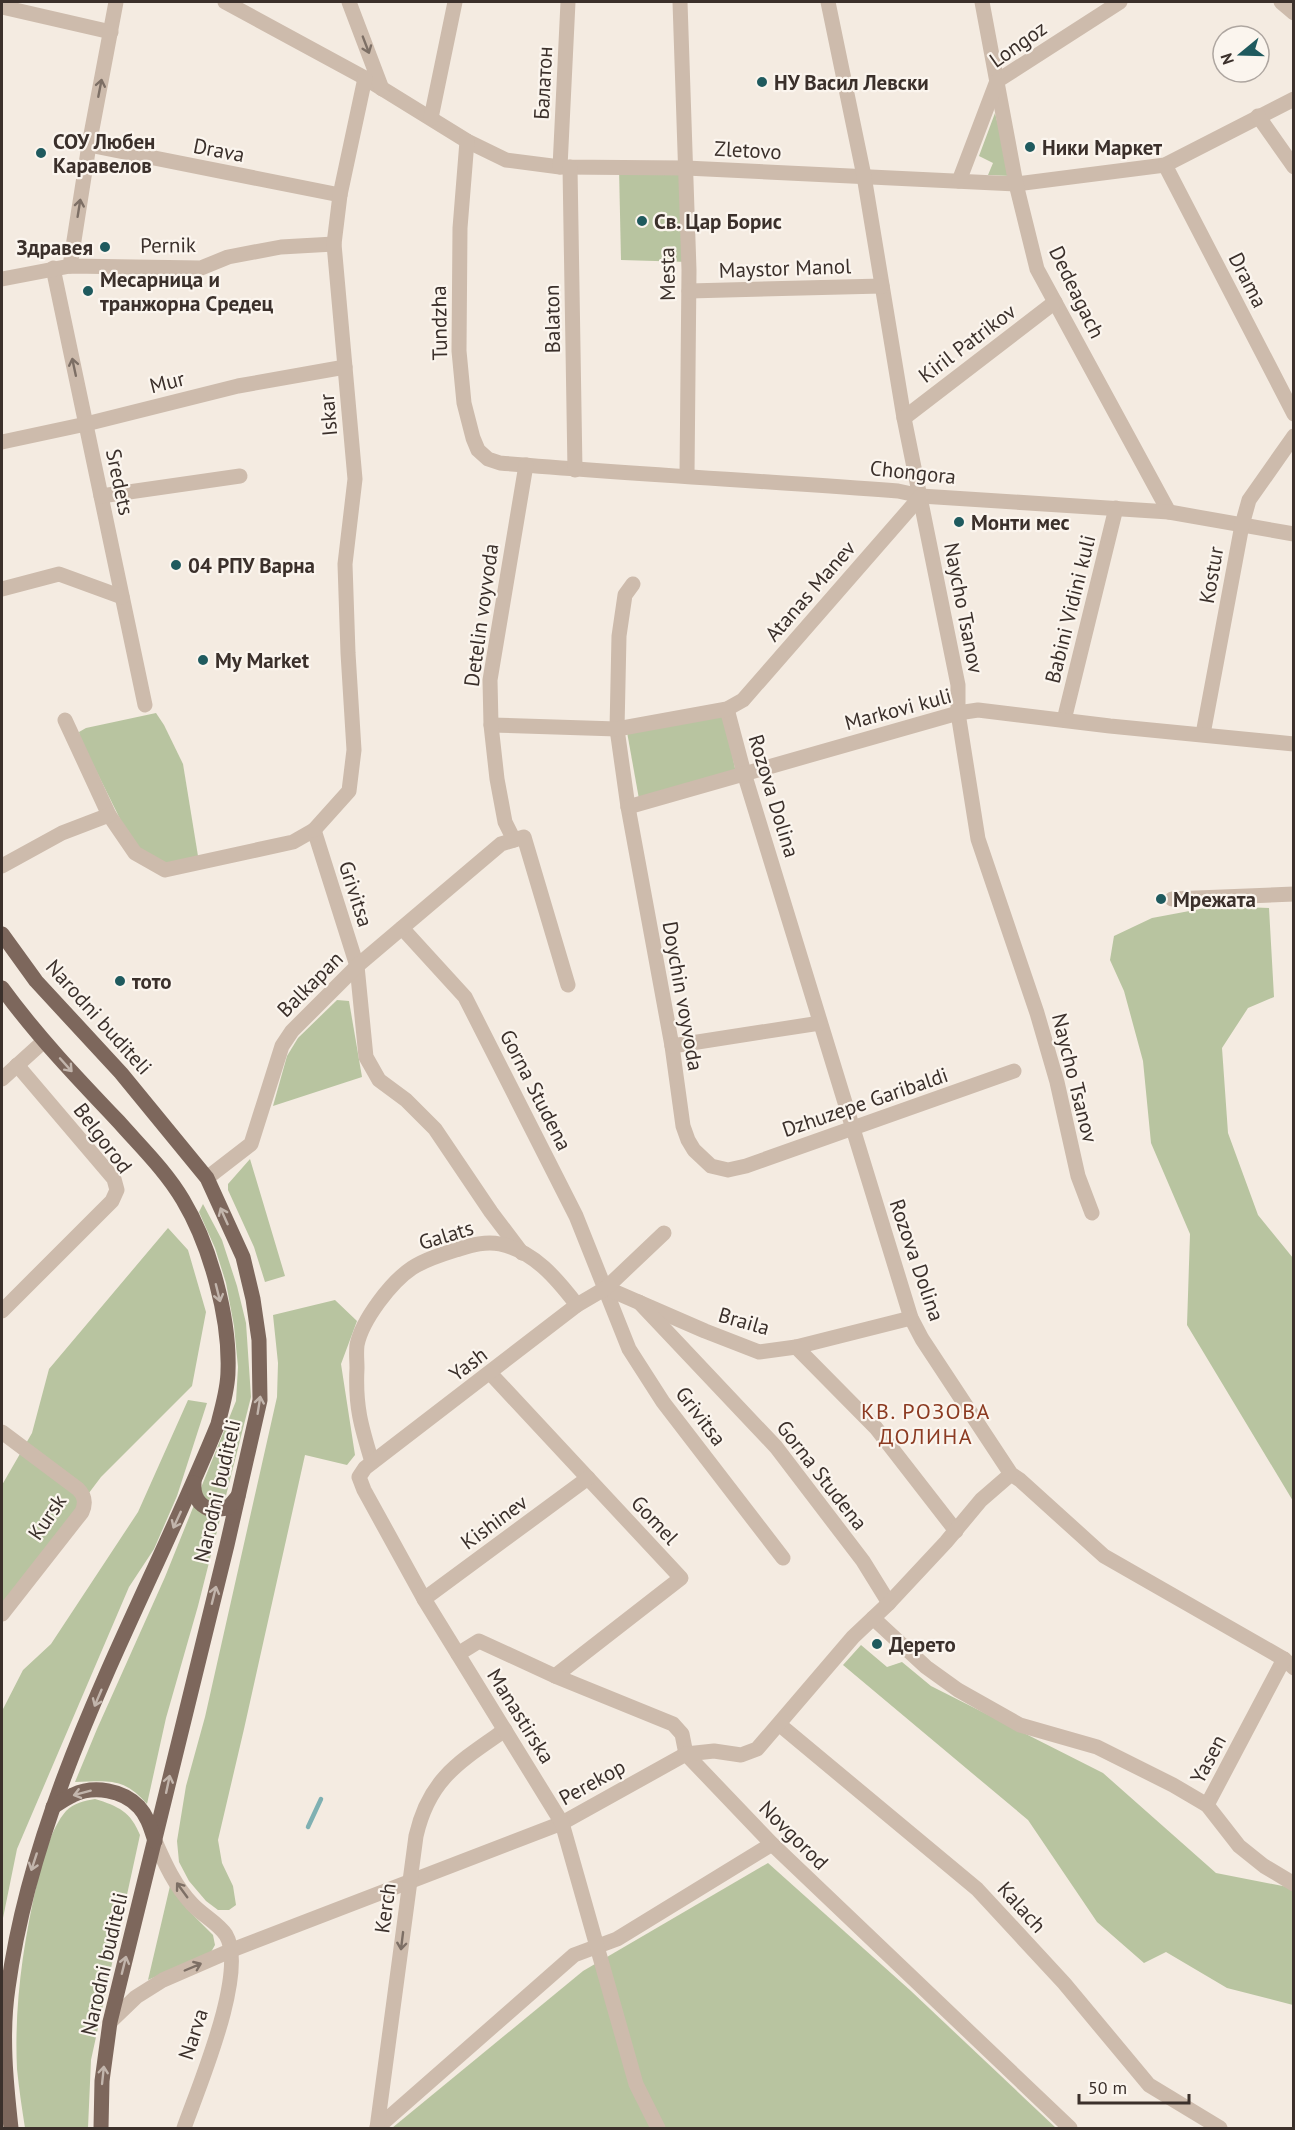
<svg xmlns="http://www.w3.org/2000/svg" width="1295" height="2130" font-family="'PT Sans',sans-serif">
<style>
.green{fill:#b8c4a0}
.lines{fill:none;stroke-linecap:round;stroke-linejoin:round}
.stream{stroke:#7fb0b2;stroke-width:4.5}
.minor{stroke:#cdbbac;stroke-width:15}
.major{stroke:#7d675c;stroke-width:15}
.oneway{stroke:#7d6f65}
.oneway2{stroke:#c2b5ac}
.poi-dot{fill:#1f5a5e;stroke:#fbf5ee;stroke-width:2}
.labels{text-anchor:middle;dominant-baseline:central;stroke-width:4.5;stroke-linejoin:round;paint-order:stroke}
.street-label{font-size:21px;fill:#3b302b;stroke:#fbf5ee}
.poi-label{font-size:21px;font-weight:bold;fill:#3b302b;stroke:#fbf5ee;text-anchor:start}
.neighbourhood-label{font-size:22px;letter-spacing:1.5px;fill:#8c3b22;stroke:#fbf5ee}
</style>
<rect width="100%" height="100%" fill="#f4ebe1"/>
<g class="green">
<path d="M995,113L1011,176L988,175L993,163L979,156Z"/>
<path d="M619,168H686L689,262L621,260Z"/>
<path d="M156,713L164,725L183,764L198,856L164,864L140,849L127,833L80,738L79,732L86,728Z"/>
<path d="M724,715L736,773L639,799L627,732Z"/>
<path d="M1216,906L1269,908L1274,997L1248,1008L1222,1048L1228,1133L1258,1215L1293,1258V1501L1187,1325L1190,1234L1151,1143L1143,1061L1124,991L1110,960L1114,936L1152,918Z"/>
<path d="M337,1000L349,1001L362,1077L273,1106L287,1056L298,1038Z"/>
<path d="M250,1159L285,1276L265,1282L254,1247L228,1190V1184Z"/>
<path d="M203,1204L222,1240L237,1286L246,1323L251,1397L198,1606L166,1718L147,1804C124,1777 108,1781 75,1782L97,1729L165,1577L236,1401L238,1367L234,1326L226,1283L215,1248L199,1212Z"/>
<path d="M168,1228L188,1250L206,1312L192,1386L101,1477L2,1608V1485L32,1433L49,1369Z"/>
<path d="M335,1300L357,1321L341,1364L355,1455L347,1465L305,1455L244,1729L218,1840L222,1863L233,1886L236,1905L229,1910H218L206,1901L189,1881L179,1862L177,1841L186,1786L205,1717L277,1397L278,1363L273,1315Z"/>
<path d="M188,1400L207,1403L177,1496L154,1549L129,1587L17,1849L2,1923V1711L23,1670L51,1644L138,1512Z"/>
<path d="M861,1645L887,1667L902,1662L931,1686L1103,1773L1216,1873L1293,1888V2005L1227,1988L1166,1952L1144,1963L1097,1922L1028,1820L843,1665Z"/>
<path d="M95,1799C118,1806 131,1812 140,1835L91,2060L88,2128H25C22,2109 19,2089 17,2069C14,2007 23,1944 37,1883C42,1862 51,1828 66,1811C74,1803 84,1801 95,1799Z"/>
<path d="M768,1863L911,1991L1056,2128H392L583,1971Z"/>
<path d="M170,1886L187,1909L213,1935L215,1945L211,1952L148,1980Z"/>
</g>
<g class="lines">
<path class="stream" d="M308,1827L321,1799"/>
<g class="minor">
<path d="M225,2L365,78L467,141L506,160L560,167L686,168L1016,184L1165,165L1294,99"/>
<path d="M349,2L382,89"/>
<path d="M680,2L689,270L687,475"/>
<path d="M828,2L864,176L904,418L958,685V713L978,839L1037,1013L1057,1082L1078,1176L1092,1213"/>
<path d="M982,2L1016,184L1037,269L1169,512"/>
<path d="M1281,2L1294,13"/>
<path d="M2,7L111,32"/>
<path d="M1258,116L1294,167"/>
<path d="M431,118L455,2"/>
<path d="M467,141L460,228L459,351L464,403L473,438L478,450L488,459L500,463C632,474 766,481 898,491L921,496L1169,512L1294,534"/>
<path d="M89,145L340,195"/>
<path d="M1165,165L1294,414"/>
<path d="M560,167L568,2"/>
<path d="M570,167L575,470"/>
<path d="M959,181L997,81L1120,2"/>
<path d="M70,266L89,145L116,2"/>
<path d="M53,268L145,705"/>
<path d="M2,279L70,266L201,268L228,257L281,247L334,244"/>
<path d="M689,291L882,286"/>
<path d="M904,418L1055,302"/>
<path d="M2,442L86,424L238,386L345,367"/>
<path d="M101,496L240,476"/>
<path d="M633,584L625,595L619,636L617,729L628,807L672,1046L683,1126L688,1140L694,1150L711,1166L728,1170L746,1166L1014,1071"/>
<path d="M2,589L59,574L122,597"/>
<path d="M727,709L744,773L911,1318L922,1339L1011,1474L1020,1480L1104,1556L1284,1659L1294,1668"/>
<path d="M65,720L109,815L135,853L165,870L293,842L314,830L357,966L366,1057L379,1080L406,1100L435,1129L491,1212L522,1253"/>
<path d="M1064,720L1116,508"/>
<path d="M491,725L617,729L727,709L743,700L921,496"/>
<path d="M1203,734L1242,525L1249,500L1294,436"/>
<path d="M628,807L958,713L978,710L1110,726L1294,744"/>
<path d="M314,830L349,791L354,750L348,653L345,564L355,479L334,244L340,195L365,78"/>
<path d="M514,840L505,822L497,779L491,725L490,680L526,465"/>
<path d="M2,866L62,833L109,815"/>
<path d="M1172,899L1294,894"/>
<path d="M402,928L465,997L576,1216L629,1349L663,1402L783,1558"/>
<path d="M672,1046L820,1023"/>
<path d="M2,1079L44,1041"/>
<path d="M207,1178L251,1144L282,1046L292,1031L357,966L501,844L524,837L568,985"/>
<path d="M606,1288L705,1331L759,1352L796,1347L911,1318"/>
<path d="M639,1302L776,1447L863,1561L889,1603"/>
<path d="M2,1311L112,1201L117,1190L114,1179L17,1065"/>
<path d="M796,1347L876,1428L956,1531"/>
<path d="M490,1373L681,1578L555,1676"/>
<path d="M2,1432L78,1489C85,1496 86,1503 82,1512L2,1614"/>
<path d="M372,1462C361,1426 355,1406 357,1368C357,1361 356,1353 357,1345C362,1320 391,1282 412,1268C426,1259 443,1254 459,1249C472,1245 486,1241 500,1244C534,1251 557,1279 577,1305"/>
<path d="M424,1599L588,1478"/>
<path d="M873,1618L926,1667L958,1690L1020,1725L1097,1747L1173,1785L1207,1805L1239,1846L1264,1866L1294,1884"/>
<path d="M458,1654L479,1641L555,1676L673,1724L682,1734L686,1754L772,1844L1070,2128"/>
<path d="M780,1725L977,1889L1064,1983L1149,2085L1220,2128"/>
<path d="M1207,1805L1284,1659"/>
<path d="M155,1841C165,1864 175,1886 192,1904C202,1915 218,1923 226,1935C248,1972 198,2088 184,2128"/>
<path d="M110,2022L136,1997L163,1980L232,1950L562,1823L686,1754L714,1751L741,1755L757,1749L853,1637L889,1603L946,1542L981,1500L1011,1474"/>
<path d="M377,2128L574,1955L617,1939L772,1844"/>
<path d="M377,2128L416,1836C429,1779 459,1762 505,1730"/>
<path d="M658,2128L636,2084L562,1823L424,1599L364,1490L359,1477L365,1468L577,1305L606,1288L664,1233"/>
</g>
<g class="major">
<path d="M2,934L36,981L121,1073L207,1178L243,1257L253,1299L259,1340L260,1400L227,1545L110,2022L102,2081L101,2128"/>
<path d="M2,988C37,1036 78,1079 119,1122C141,1147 166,1171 183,1200C210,1245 230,1318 228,1371C228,1389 222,1407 218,1424C143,1608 35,1789 8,1988C1,2034 6,2083 11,2128"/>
<path d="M194,1483C193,1497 199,1505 211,1510L228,1508L238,1496"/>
<path d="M53,1807C59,1803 66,1798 73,1795C94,1785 123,1790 139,1807C148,1817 151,1829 155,1841"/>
</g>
</g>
<defs><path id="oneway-shaft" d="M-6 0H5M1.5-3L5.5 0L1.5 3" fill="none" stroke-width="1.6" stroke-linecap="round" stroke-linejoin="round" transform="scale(1.5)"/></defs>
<g class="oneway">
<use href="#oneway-shaft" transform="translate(366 45) rotate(69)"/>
<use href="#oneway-shaft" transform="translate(100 88) rotate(-79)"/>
<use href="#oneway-shaft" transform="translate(79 208) rotate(-81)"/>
<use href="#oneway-shaft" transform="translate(74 367) rotate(-102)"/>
<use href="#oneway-shaft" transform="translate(182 1890) rotate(-126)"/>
<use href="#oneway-shaft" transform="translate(402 1941) rotate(97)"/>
<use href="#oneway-shaft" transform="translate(193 1967) rotate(-23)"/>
</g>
<g class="oneway2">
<use href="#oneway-shaft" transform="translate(66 1065) rotate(48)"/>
<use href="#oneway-shaft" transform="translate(224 1216) rotate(-114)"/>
<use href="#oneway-shaft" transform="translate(218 1293) rotate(76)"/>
<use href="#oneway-shaft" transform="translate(259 1405) rotate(-81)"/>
<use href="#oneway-shaft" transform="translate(177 1520) rotate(115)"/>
<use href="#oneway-shaft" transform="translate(214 1595) rotate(-76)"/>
<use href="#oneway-shaft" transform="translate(98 1698) rotate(113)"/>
<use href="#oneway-shaft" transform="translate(168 1784) rotate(-78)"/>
<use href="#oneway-shaft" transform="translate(82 1793) rotate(165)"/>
<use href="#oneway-shaft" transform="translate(34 1862) rotate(108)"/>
<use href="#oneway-shaft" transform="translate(124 1965) rotate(-76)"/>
<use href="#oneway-shaft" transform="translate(103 2075) rotate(-84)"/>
</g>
<g class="poi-dot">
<circle cx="762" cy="82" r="6"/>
<circle cx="1030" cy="147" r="6"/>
<circle cx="41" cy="153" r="6"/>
<circle cx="642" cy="221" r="6"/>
<circle cx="105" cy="247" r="6"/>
<circle cx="88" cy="291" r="6"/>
<circle cx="959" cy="522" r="6"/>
<circle cx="176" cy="565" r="6"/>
<circle cx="203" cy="660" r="6"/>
<circle cx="1161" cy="899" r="6"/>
<circle cx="120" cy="981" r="6"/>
<circle cx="877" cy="1644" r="6"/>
</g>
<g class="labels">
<g class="street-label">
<text transform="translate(1018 44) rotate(-35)">Longoz</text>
<text transform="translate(543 83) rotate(-87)">Балатон</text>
<text transform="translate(219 150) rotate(11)">Drava</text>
<text transform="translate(748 150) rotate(3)">Zletovo</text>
<text transform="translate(168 245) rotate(-1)">Pernik</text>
<text transform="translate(785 268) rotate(-2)">Maystor Manol</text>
<text transform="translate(667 274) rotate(-91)">Mesta</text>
<text transform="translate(1248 280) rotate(63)">Drama</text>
<text transform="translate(1077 292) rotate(64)">Dedeagach</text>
<text transform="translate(552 319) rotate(-91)">Balaton</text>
<text transform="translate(439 323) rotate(-91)">Tundzha</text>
<text transform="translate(967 343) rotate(-37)">Kiril Patrikov</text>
<text transform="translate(167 382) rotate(-14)">Mur</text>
<text transform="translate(328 415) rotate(-95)">Iskar</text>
<text transform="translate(913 472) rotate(6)">Chongora</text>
<text transform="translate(120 482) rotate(78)">Sredets</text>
<text transform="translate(1211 575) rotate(-80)">Kostur</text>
<text transform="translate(810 591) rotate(-49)">Atanas Manev</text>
<text transform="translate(964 608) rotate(79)">Naycho Tsanov</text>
<text transform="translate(1070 609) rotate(-76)">Babini Vidini kuli</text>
<text transform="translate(481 615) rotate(-82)">Detelin voyvoda</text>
<text transform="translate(898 709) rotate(-15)">Markovi kuli</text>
<text transform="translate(774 796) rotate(73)">Rozova Dolina</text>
<text transform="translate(356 894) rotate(72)">Grivitsa</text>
<text transform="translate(310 984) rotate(-45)">Balkapan</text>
<text transform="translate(683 996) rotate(80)">Doychin voyvoda</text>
<text transform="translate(99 1017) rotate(48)">Narodni buditeli</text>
<text transform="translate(1075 1078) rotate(76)">Naycho Tsanov</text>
<text transform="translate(536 1090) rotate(63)">Gorna Studena</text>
<text transform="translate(865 1102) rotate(-19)">Dzhuzepe Garibaldi</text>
<text transform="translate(103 1138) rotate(53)">Belgorod</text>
<text transform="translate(446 1235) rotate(-17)">Galats</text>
<text transform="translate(917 1260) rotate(71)">Rozova Dolina</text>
<text transform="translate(744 1321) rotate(16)">Braila</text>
<text transform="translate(468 1364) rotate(-37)">Yash</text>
<text transform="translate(701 1416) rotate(53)">Grivitsa</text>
<text transform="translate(822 1475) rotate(52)">Gorna Studena</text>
<text transform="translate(217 1491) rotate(-77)">Narodni buditeli</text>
<text transform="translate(47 1517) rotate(-56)">Kursk</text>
<text transform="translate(655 1520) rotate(47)">Gomel</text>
<text transform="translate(494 1522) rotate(-36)">Kishinev</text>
<text transform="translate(521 1716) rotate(58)">Manastirska</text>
<text transform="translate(1208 1759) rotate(-62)">Yasen</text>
<text transform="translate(592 1782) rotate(-29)">Perekop</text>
<text transform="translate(794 1835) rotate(45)">Novgorod</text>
<text transform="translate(1022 1907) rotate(48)">Kalach</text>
<text transform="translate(385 1908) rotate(-82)">Kerch</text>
<text transform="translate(104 1964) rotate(-77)">Narodni buditeli</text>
<text transform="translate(193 2034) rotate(-72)">Narva</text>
</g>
<g class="poi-label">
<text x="774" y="82">НУ Васил Левски</text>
<text x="53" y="141">СОУ Любен<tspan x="53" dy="24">Каравелов</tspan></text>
<text x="1042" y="147">Ники Маркет</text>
<text x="654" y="221">Св. Цар Борис</text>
<text x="93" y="247" text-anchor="end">Здравея</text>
<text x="100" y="279">Месарница и<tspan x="100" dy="24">транжорна Средец</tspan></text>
<text x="971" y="522">Монти мес</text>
<text x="188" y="565">04 РПУ Варна</text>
<text x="215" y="660">My Market</text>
<text x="1173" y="899">Мрежата</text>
<text x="132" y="981">тото</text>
<text x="889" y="1644">Дерето</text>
</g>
<g class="neighbourhood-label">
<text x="926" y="1411">КВ. РОЗОВА<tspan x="926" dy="25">ДОЛИНА</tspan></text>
</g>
</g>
<rect width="1295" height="2130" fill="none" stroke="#3b302b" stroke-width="6"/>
<g transform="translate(1241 54) rotate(251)"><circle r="28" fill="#fbf5ee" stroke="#aea6a0" stroke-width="1.5"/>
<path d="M0-4.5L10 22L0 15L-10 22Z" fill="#1f5a5e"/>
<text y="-9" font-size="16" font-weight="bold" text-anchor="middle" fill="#3b302b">N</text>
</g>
<path d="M1079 2094v9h110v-9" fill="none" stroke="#3b302b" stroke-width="3"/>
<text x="1088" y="2094" font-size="18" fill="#3b302b" stroke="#fbf5ee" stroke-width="4.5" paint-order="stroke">50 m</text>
</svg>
